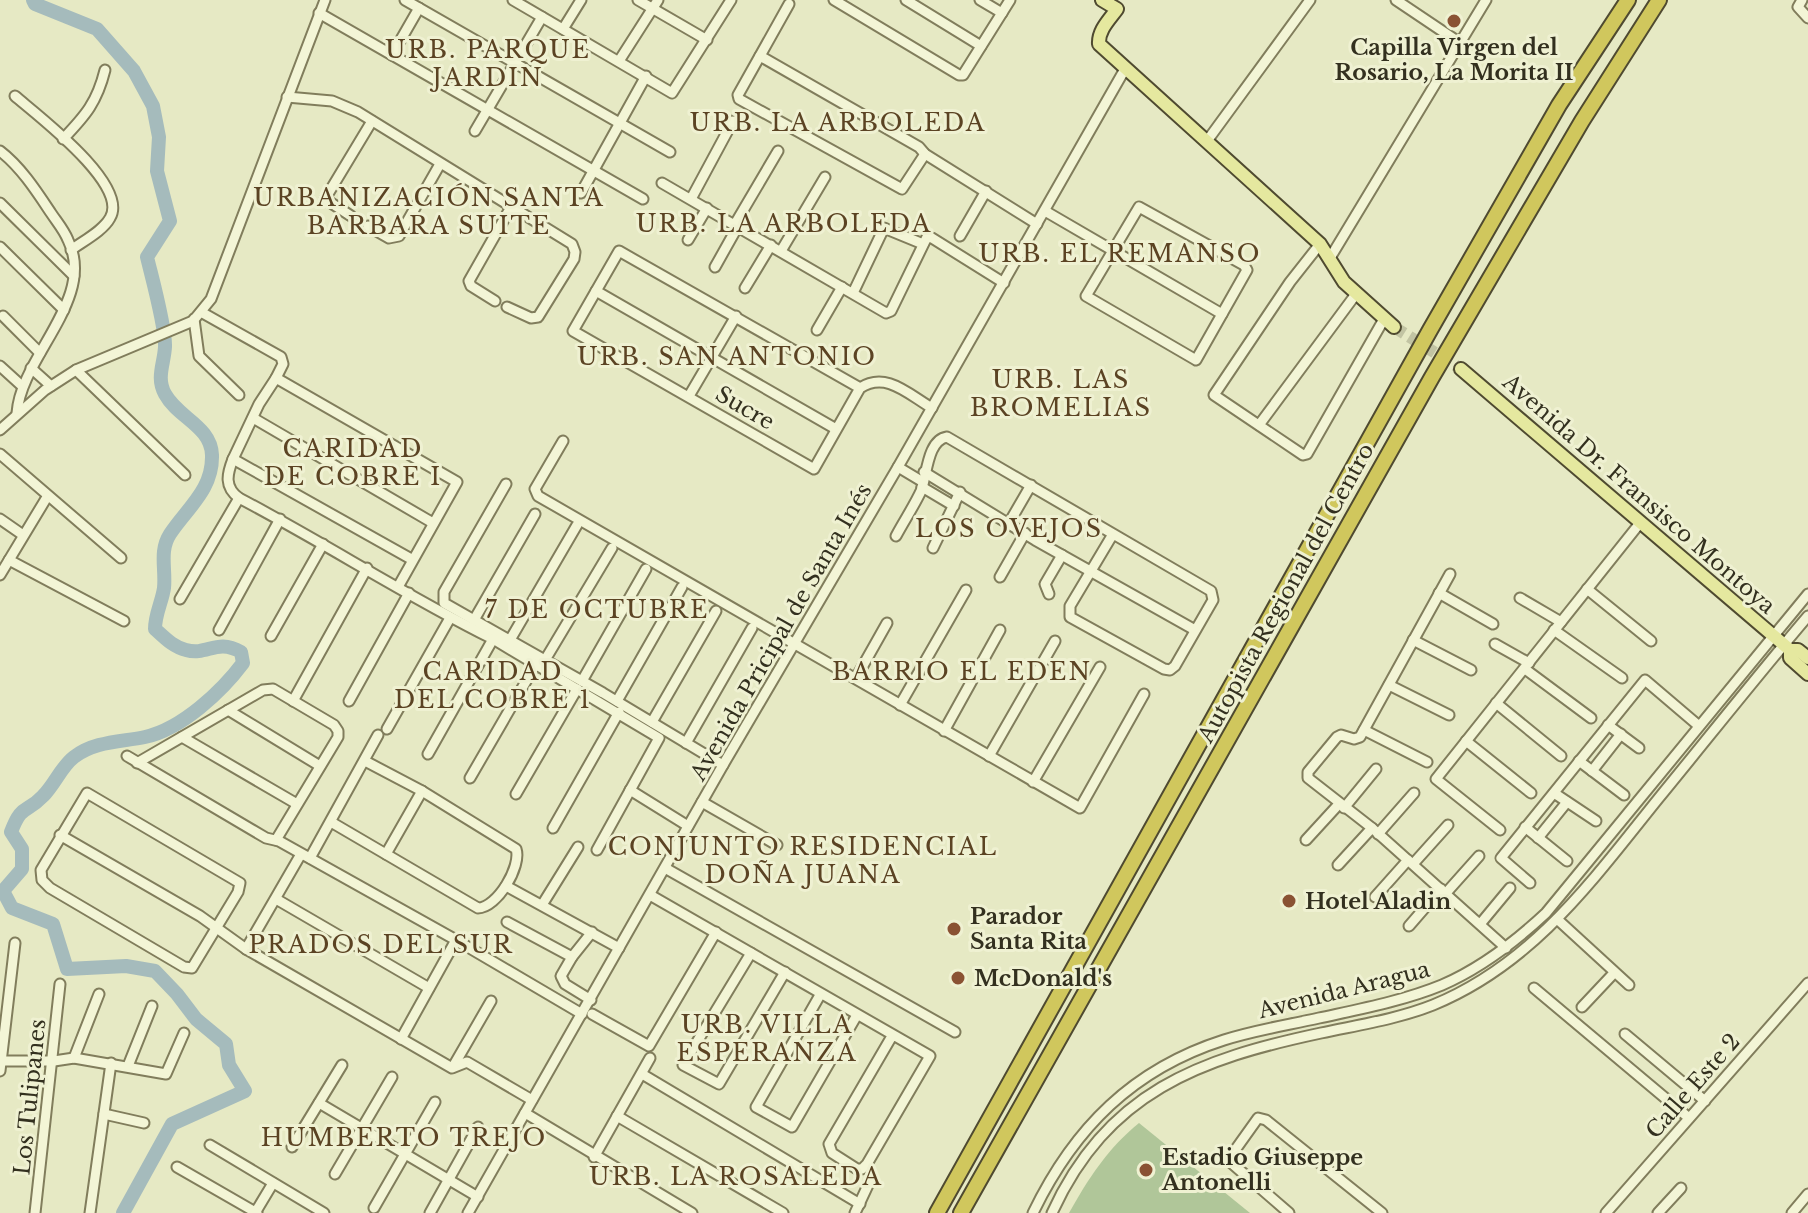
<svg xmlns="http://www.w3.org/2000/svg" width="1808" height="1213" font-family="'Libre Baskerville',serif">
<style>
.grass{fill:#b0c699}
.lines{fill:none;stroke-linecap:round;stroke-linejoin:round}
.river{stroke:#a5bbbc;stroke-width:14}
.major-tunnel{stroke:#c2c4a3;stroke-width:12;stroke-dasharray:12 6;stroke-linecap:butt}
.minor-casing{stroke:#817d5c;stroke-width:13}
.major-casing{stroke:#4f4a30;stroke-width:16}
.highway-casing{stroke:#4f4a30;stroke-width:18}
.minor{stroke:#f3f5d6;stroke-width:9}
.major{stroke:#e5e89f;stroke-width:12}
.highway{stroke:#d0c75d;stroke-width:14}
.poi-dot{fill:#8a5233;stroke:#eff1d2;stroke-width:3}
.labels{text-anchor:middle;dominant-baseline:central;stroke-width:6;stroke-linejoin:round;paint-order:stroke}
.poi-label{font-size:22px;font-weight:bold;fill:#33301f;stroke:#eff1d2;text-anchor:start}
.street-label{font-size:22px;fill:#33301f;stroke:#eff1d2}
.neighbourhood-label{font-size:24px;letter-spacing:2px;fill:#5b4323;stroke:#eff1d2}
</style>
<rect width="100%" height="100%" fill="#e6e9c4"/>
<path class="grass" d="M1139,1123L1250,1213H1069C1088,1179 1108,1148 1139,1123Z"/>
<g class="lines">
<path class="river" d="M33,0L35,4L97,29L134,71L153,106L159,137L157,171L170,221L147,257C152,278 166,328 165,347C164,364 156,378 165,394C178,418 211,426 212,455C213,490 187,508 170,534C159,551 166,569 164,588C162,602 155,614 155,629C164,637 173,647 186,650C208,656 216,638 241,652L243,663C222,691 182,729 145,737C121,742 95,741 74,757C61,767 55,784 43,796C26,814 22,803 11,832L22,849V869L3,891L12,908L53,924L67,969L126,966L155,971L177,994L196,1019L226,1044L229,1065L245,1091L172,1124L123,1213"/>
<path class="major-tunnel" d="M1394,327L1461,369"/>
<defs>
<g id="minor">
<path d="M405,0L670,152"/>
<path d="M513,0L672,93L731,0"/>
<path d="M638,0L707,40"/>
<path d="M834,0L959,75H963L1010,0"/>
<path d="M906,0L981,46"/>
<path d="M980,0L1002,13"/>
<path d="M1396,0L1460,43"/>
<path d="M1802,0L1798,7L1808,18"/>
<path d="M789,4L738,95L739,99L902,189L925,154"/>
<path d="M319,13L643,199"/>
<path d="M563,29L581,0"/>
<path d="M392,55L419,8"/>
<path d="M760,56L919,147L925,154L1037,224"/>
<path d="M619,61L658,0"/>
<path d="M15,96C37,115 130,185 110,218C103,231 83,241 71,250"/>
<path d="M287,97L332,101L358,112L572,244L575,252L574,259L538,317L531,318L507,307"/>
<path d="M475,131L542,17"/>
<path d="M63,139C86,115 97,102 105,70"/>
<path d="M1207,141L1310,0"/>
<path d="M0,151C21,167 37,192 51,213C57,222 64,230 68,240C97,299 21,356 17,413"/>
<path d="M662,183L886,313L891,311L927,237L932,238L1004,283"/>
<path d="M581,193L646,76"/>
<path d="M691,199L733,121"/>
<path d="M0,203L74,276"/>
<path d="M1139,207L1244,265L1247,270L1196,360L1086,296Z"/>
<path d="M1045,211L1222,314"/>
<path d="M351,216L325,199L372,121"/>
<path d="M735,224L778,151"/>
<path d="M368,226L389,238L399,236L440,164"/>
<path d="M960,236L986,191"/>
<path d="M688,240L707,208"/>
<path d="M1320,244L1290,282L1214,395L1303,455L1307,454L1384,319"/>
<path d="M0,247L64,310"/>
<path d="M781,251L825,177"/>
<path d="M1330,258L1486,0"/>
<path d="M715,267L738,226"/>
<path d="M745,288L771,245"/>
<path d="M596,291L836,429"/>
<path d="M853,293L884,228L923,244"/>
<path d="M495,301L471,286L469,281L511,207"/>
<path d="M201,312L281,357L283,364L276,378"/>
<path d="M3,316L40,353"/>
<path d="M194,319L199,356L239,395"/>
<path d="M817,330L842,287"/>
<path d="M0,366L22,386"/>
<path d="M31,368L51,386"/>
<path d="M76,370L185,475"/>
<path d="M860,388L619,251L573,331L814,469L860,388C886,371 908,394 932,408"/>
<path d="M689,396L736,316"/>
<path d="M253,418L433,523"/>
<path d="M1259,425L1356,294"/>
<path d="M0,430L45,390L76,370L193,321L211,299L325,0"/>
<path d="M563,441L535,489L538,496L1080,808L1144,694"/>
<path d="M0,454L121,558"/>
<path d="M233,459C227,474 224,487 239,498C325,543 406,596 493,639L428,754"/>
<path d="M898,467L923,482"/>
<path d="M924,472L1035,540L1195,630"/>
<path d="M506,484L444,592V603L603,693L723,765"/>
<path d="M922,487L954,506"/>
<path d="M0,519L23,535"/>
<path d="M1009,523L1031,485"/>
<path d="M896,536C904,521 914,506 921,491C927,476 927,440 947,437L1211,591L1213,600L1175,666L1170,670L1164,669L1070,617V606L1113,534"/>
<path d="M933,548L960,492"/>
<path d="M9,560L124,621"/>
<path d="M1450,574L1360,737L1354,739L1341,735L1337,737L1308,772V778L1372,828L1506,948"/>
<path d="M0,575L47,497"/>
<path d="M1000,577L1025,533"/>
<path d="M398,587L457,482L276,378L259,404L233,459L413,560"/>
<path d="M1587,589L1651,641"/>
<path d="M1439,593L1493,624"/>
<path d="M1049,594L1045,584L1062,555"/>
<path d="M1520,598L1561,622"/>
<path d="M180,599L239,498"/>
<path d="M474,620L535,514"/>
<path d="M219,630L280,519"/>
<path d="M1554,630L1622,678"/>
<path d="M271,636L323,544"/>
<path d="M493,639L659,738L597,850"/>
<path d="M510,640L577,525"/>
<path d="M1413,640L1471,670"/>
<path d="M1495,644L1529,663"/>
<path d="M545,660L612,548"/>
<path d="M1525,669L1591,718"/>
<path d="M856,678L887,623"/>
<path d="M582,681L646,569"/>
<path d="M1389,685L1449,715"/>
<path d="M293,701L367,568"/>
<path d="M349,701L409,593"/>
<path d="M617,701L682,587"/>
<path d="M1496,703L1561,756"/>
<path d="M900,705L966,590"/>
<path d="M228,710L320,766"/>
<path d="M652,722L716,611"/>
<path d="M1608,725L1639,748"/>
<path d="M387,729L450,618"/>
<path d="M1364,730L1427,762"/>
<path d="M944,731L1000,630"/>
<path d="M182,737L297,804"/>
<path d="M1466,741L1531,793"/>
<path d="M686,743L752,628"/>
<path d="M127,756L266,838L279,841L456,940L401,1039"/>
<path d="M989,756L1055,641"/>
<path d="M1579,761L1624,795"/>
<path d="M137,763L263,690L273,689L334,725L338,731V737L276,840"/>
<path d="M1592,771L1621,734"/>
<path d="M470,778L536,664"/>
<path d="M1033,782L1100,667"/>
<path d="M630,790L688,826"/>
<path d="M87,793L240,883L238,892L192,968L184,967L50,888L42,880L41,870Z"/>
<path d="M1554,793L1596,821"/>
<path d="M516,794L577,689"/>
<path d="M702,802L777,845"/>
<path d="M1344,808L1376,769"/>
<path d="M331,822L478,908C497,908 522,866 516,849L422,791L365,761"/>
<path d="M1525,827L1567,861"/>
<path d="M553,828L619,712"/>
<path d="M1500,830L1436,779L1640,523"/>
<path d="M1378,834L1414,793"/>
<path d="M60,835L200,916L246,949L452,1068L467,1062L532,1100"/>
<path d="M1538,838L1567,802"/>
<path d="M1306,840L1339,804"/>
<path d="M386,854L422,791"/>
<path d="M310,858L378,735"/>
<path d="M1413,864L1448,825"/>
<path d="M1338,865L1372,828"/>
<path d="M665,868L955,1032"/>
<path d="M1530,883L1501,858L1645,680L1699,726"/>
<path d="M506,886L619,948"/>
<path d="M1446,893L1479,856"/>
<path d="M650,895L930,1056L867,1164L862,1169H857L832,1153L829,1144L892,1036"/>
<path d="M1375,897L1408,860"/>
<path d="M276,899L429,988"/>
<path d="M542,905L578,847"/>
<path d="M1557,919L1629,985"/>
<path d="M507,922L572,957L592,932"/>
<path d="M1481,923L1510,888"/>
<path d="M1409,926L1441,889"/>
<path d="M456,940L582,1014"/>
<path d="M246,949L301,854"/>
<path d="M751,953L683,1065L719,1084L785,972"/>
<path d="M572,957L561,976L565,984L591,1000"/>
<path d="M1534,988L1689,1118"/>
<path d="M820,995L756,1107L792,1127L857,1015"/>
<path d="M1582,1007L1614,973"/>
<path d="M592,1014L649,1046L716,932"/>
<path d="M1625,1034L1705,1101"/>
<path d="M74,1058L99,994"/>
<path d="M2,1061H54L74,1058L166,1074L184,1033"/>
<path d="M454,1065L491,1001"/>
<path d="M128,1066L152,1006"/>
<path d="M0,1071L15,943"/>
<path d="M642,1074L860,1204"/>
<path d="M319,1103L478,1197"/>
<path d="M525,1113L692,1213"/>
<path d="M104,1114L144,1123"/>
<path d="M617,1116L783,1213"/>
<path d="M210,1145L324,1213"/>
<path d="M292,1147L342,1065"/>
<path d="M594,1157L650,1058"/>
<path d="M177,1167L257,1213"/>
<path d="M335,1174L392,1077"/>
<path d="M374,1208L435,1102"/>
<path d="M35,1213L60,984"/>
<path d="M90,1213L111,1063"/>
<path d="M255,1213L273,1183"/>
<path d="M430,1213L478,1127"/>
<path d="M468,1213L723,765L898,467L1125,69"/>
<path d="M855,1213L869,1183"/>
<path d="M1033,1213C1074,1128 1133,1069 1224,1040C1255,1030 1288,1025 1319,1018C1360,1009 1403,1001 1442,985C1481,968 1515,942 1546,913L1808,594"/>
<path d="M1052,1213C1107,1092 1199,1059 1321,1033C1358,1025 1398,1019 1433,1005C1533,964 1592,881 1658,799C1708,738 1757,676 1808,616"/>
<path d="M1289,1213L1228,1160L1258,1118L1266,1120L1382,1213"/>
<path d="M1606,1213L1808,983"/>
<path d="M1658,1213L1681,1188"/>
<path d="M1792,1213L1808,1194"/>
</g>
<g id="major">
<path d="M1102,0L1117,9C1110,19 1098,30 1099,44L1320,244L1344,282L1394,327"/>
<path d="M1461,369L1790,650H1798L1808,658"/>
<path d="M1790,650V658L1808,674"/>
</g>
<g id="highway">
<path d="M937,1213L1430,330L1559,105L1628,0"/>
<path d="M961,1213L1432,377L1582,121L1659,0"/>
</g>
</defs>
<use href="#minor" class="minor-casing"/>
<use href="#major" class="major-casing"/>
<use href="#highway" class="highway-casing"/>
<use href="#minor" class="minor"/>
<use href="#major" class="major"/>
<use href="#highway" class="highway"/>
</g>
<g class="poi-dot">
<circle cx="1454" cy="21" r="8"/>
<circle cx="1289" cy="901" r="8"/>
<circle cx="954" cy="929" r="8"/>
<circle cx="958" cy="978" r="8"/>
<circle cx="1146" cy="1170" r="8"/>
</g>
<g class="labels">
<g class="poi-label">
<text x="1454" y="47" text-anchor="middle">Capilla Virgen del<tspan x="1454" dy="25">Rosario, La Morita II</tspan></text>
<text x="1305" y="901">Hotel Aladin</text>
<text x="970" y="916">Parador<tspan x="970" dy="25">Santa Rita</tspan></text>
<text x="974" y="978">McDonald's</text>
<text x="1162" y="1157">Estadio Giuseppe<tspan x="1162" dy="25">Antonelli</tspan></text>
</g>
<g class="street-label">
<text transform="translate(745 408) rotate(30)">Sucre</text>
<text transform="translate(1639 494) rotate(41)">Avenida Dr. Fransisco Montoya</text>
<text transform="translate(1286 593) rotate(-61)">Autopista Regional del Centro</text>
<text transform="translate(781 632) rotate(-60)">Avenida Pricipal de Santa Inés</text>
<text transform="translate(1344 990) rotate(-14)">Avenida Aragua</text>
<text transform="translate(1693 1086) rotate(-49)">Calle Este 2</text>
<text transform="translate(30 1097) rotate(-84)">Los Tulipanes</text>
</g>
<g class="neighbourhood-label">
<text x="488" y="49">URB. PARQUE<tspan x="488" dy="28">JARDIN</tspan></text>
<text x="838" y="122">URB. LA ARBOLEDA</text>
<text x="429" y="197">URBANIZACIÓN SANTA<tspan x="429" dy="28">BARBARA SUITE</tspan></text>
<text x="784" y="223">URB. LA ARBOLEDA</text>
<text x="1120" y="253">URB. EL REMANSO</text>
<text x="727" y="356">URB. SAN ANTONIO</text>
<text x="1061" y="379">URB. LAS<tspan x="1061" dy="28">BROMELIAS</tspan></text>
<text x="353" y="448">CARIDAD<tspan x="353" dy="28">DE COBRE I</tspan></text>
<text x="1009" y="528">LOS OVEJOS</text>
<text x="597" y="609">7 DE OCTUBRE</text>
<text x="493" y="671">CARIDAD<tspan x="493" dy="28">DEL COBRE 1</tspan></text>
<text x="962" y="671">BARRIO EL EDEN</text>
<text x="803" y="846">CONJUNTO RESIDENCIAL<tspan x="803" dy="28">DOÑA JUANA</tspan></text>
<text x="381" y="944">PRADOS DEL SUR</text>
<text x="767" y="1024">URB. VILLA<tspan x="767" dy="28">ESPERANZA</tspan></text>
<text x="404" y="1137">HUMBERTO TREJO</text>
<text x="736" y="1176">URB. LA ROSALEDA</text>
</g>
</g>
</svg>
